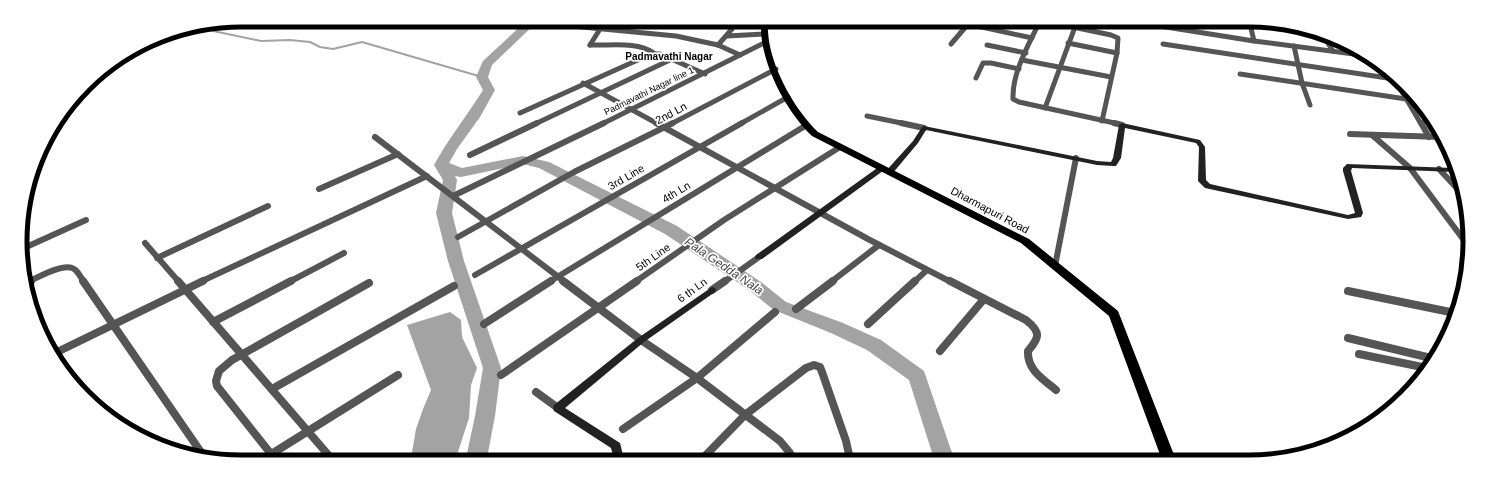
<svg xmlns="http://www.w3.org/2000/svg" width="1490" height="482" font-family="Arial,sans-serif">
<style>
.water{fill:#a3a3a3}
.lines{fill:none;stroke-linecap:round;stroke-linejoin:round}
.stream{stroke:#a3a3a3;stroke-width:2}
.river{fill:#a3a3a3;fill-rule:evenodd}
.street-far2{stroke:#555;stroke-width:5}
.street-far1{stroke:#555;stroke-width:6}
.street{stroke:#555;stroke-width:8}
.secondary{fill:#222;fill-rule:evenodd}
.primary{fill:#000;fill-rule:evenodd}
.labels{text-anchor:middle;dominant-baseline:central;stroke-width:3.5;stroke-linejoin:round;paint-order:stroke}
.far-street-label{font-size:9px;fill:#000;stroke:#fff}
.far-neighbourhood-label{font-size:10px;font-weight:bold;fill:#000;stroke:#fff}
.street-label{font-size:11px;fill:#000;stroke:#fff}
.water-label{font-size:12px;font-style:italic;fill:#444;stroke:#fff}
.rim{fill:none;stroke:#000;stroke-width:5}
</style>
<rect width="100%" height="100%" fill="#fff"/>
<path class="water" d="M450,312L461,320L462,337L477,368L471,385L469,418L456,458H411L416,429L423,409L431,390L407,325Z"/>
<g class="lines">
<path class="stream" d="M199,28L261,41L290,40L310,42L320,47L333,49L362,42L482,77"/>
<path class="river" d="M526,21H538L492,65L488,77L495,90L480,117L457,149L449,163L462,168L523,156L549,162L677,226L761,282L786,302L843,323L881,340L924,371L951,450L956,459H934L909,380L867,350L831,333L774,310L749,290L665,234L539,168L523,164L461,177L455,176L457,180L452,213L464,261L501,368L495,416L487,458H466L475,416L483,368L448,261L436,213L443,180L434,165C448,139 467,116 483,90L476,77L483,61Z"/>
<g class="street-far2">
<path d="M711,22L729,26L732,29L718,45"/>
<path d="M1039,23C1028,46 1012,73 1013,99L1019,102L1119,124"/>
<path d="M1054,23L1111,35L1118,38L1117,53L1102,121"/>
<path d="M968,24L1032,38"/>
<path d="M1147,24L1254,41L1369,56"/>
<path d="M1250,24L1254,41"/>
<path d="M1254,24L1306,30"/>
<path d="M561,25L676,36L718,45L740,55"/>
<path d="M727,36L765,34"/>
<path d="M1324,37L1333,51"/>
<path d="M1068,43L1117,53"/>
<path d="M951,44L969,23"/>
<path d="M1163,44L1394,79"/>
<path d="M590,45C611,46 636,41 654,53"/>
<path d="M590,45L605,21"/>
<path d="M987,45L1026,53"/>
<path d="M1294,46L1302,83L1310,105"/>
<path d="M1022,60L1111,77"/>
<path d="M1240,74L1406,99"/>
<path d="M976,78L983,63H991L1019,69"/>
<path d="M583,83L658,124"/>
<path d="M1397,83L1421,124"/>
<path d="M1045,108L1075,27"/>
<path d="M520,113L651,54H660L705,74"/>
<path d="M867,116L906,124"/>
<path d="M535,124L672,59"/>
<path d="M602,124L766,42"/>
<path d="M671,124L776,69"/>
<path d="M740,124L788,97"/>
</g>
<g class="street-far1">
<path d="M656,123L868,239L951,282"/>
<path d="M901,123L924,128"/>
<path d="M1114,123L1122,125"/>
<path d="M1421,123L1429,137"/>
<path d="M1350,134L1441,137"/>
<path d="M1372,135L1410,168L1466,243"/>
<path d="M375,137L565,282"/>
<path d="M470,155L537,123"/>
<path d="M1439,169L1466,198"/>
<path d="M319,189L398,154"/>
<path d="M453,196L604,123"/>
<path d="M458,237L574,172L673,123"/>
<path d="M145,243L179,282"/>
<path d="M24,248L86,220"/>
<path d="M157,258L268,206"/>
<path d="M1055,266L1076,158"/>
<path d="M475,275L742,123"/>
<path d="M28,282C38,277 65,262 74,269C78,271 81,278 84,282"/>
<path d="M200,282L427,176"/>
<path d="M289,282L344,253"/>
<path d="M549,282L805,126"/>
<path d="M635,282L724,220L840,147"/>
<path d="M724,282L759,257"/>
<path d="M831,282L879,245"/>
<path d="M914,282L927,270"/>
</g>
<g class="street">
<path d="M83,281L205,458"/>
<path d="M178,281L331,458"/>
<path d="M563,281L641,340L697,378L780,441L790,453V459"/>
<path d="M950,281L1026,320C1041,332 1040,337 1028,351C1027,370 1043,379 1056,390"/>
<path d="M26,283L31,281"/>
<path d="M712,290L725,281"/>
<path d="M1348,291L1455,313"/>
<path d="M796,309L833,281"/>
<path d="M213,322L291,281"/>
<path d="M484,324L551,281"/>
<path d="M868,324L915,281"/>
<path d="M1348,338L1435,359"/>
<path d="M940,351L984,299"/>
<path d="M53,354L203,281"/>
<path d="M1359,354L1427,368"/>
<path d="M501,375L637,281"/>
<path d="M272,389L454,286"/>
<path d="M536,392L558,408"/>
<path d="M623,429L697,378L775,312"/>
<path d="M271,454L217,386L216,381L219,371L232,360L369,283"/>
<path d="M265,458L398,375"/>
<path d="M702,459L745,415L806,368L814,365L820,367L822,372L846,441L850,459"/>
</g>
<g class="secondary">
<path d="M1122,123L1200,140L1205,147L1206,180L1210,184L1348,215L1355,213L1343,171V168L1347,164L1453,168L1455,172L1352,168L1351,171L1363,213L1361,217L1348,219L1205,188L1198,181L1199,147L1196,143L1125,128L1121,158L1116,166H1113L1097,165L926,130L918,143L892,174H889L885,172L913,141L922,127L924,126L1097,161L1111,162L1113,158L1119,125Z"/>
<path d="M880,166H883L887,168L762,259H756L755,257L756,255Z"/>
<path d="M712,287L715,288L716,290L715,292L644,342L565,408L620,443L624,459H614L611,448L554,411L553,408L554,405L638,338Z"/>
</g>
<path class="primary" d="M761,22H767C768,28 768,35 769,41C774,72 795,110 818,132L1029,239L1118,311L1176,460H1162L1109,316L1021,243L812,136C788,113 767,74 762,41C761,35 761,28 761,22Z"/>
</g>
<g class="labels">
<g class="far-street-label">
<text transform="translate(649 91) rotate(-26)">Padmavathi Nagar line 1</text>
</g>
<g class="far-neighbourhood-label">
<text x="669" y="56">Padmavathi Nagar</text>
</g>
<g class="street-label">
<text transform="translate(671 113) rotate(-28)">2nd Ln</text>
<text transform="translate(626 177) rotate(-30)">3rd Line</text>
<text transform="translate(676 192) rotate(-31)">4th Ln</text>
<text transform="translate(990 210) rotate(28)">Dharmapuri Road</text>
<text transform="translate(653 257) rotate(-35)">5th Line</text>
<text transform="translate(692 290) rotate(-36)">6 th Ln</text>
</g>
<g class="water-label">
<text transform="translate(724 266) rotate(34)">Pala Gedda Nala</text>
</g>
</g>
<path d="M0 0H1490V482H0ZM241 27H1249A214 214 0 0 1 1463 241V241A214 214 0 0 1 1249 455H241A214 214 0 0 1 27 241V241A214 214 0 0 1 241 27Z" fill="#fff" fill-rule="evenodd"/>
<path class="rim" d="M241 27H1249A214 214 0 0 1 1463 241V241A214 214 0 0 1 1249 455H241A214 214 0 0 1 27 241V241A214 214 0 0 1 241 27Z"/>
</svg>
